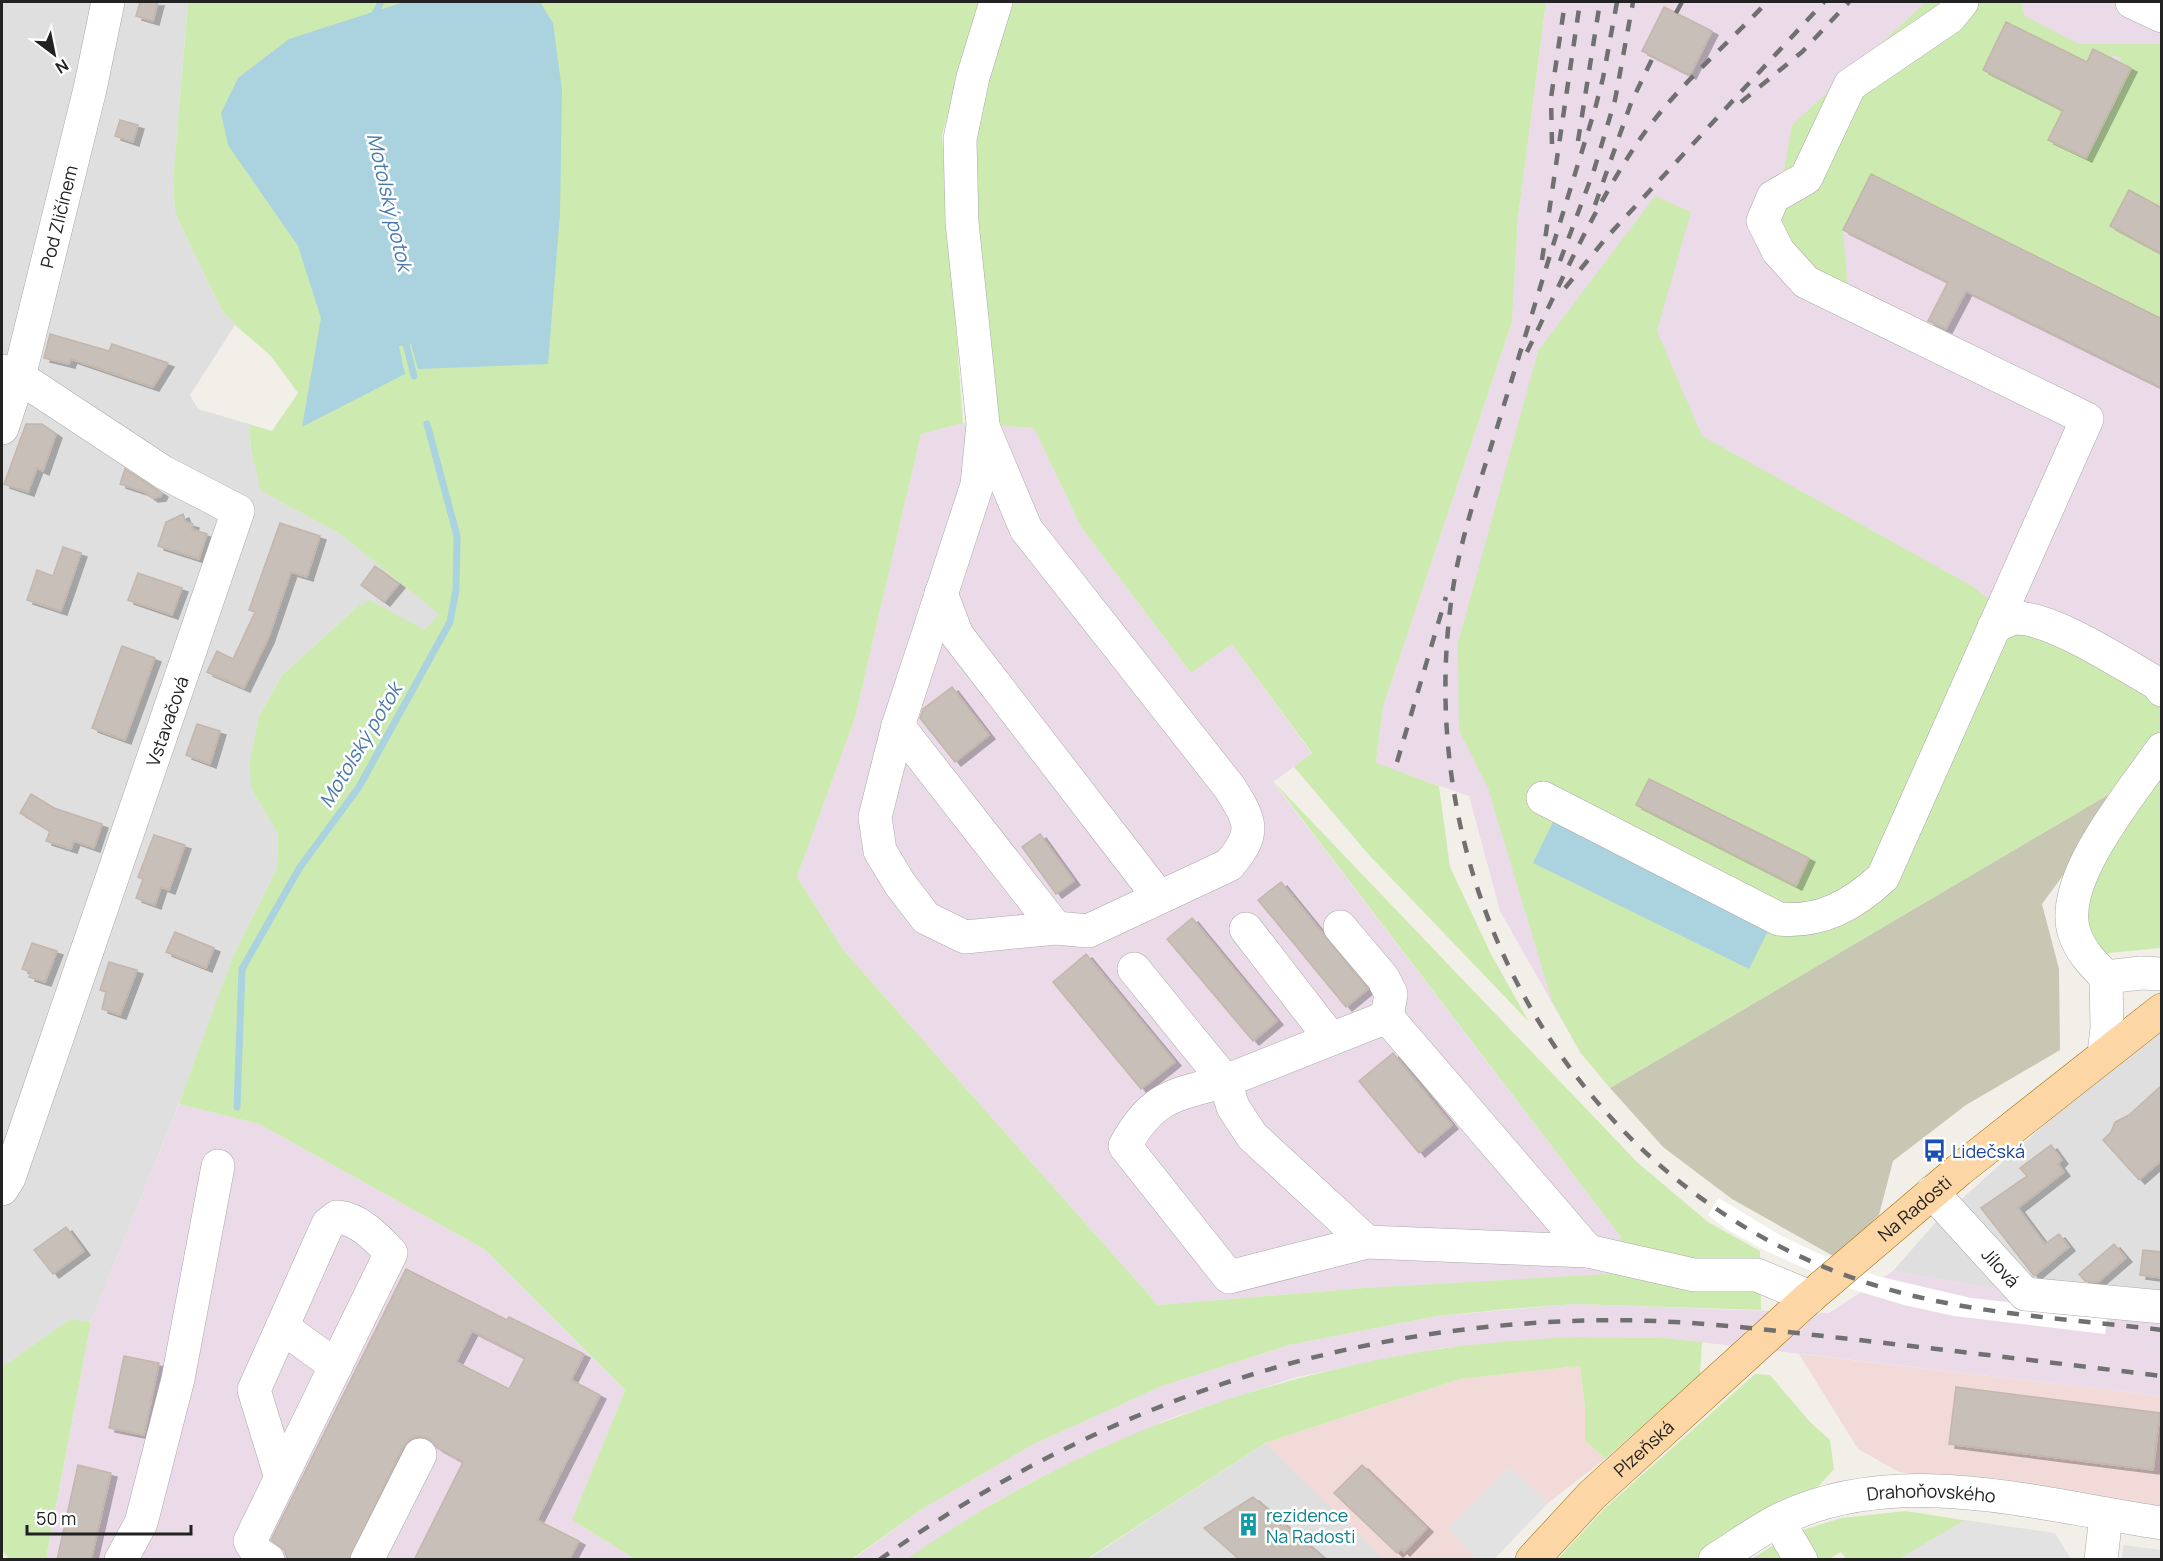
<svg xmlns="http://www.w3.org/2000/svg" width="2163" height="1561" font-family="Manrope,sans-serif">
<style>
.residential{fill:#e0dfdf}
.commercial{fill:#f2dad9}
.industrial{fill:#ebdbe8}
.construction{fill:#c7c7b4}
.grass{fill:#cdebb0;fill-rule:evenodd}
.parking{fill:#e2e2e2}
.water{fill:#aad3df}
.pier{fill:#fff}
.lines{fill:none;stroke-linecap:round;stroke-linejoin:round}
.stream{stroke:#aad3df;stroke-width:7}
.building{fill:#c7bfb8;stroke:#c4b6ab;stroke-width:1.5;fill-rule:evenodd;filter:url(#shadow)}
.minor-casing{stroke:#a9a9a9;stroke-width:34}
.major-casing{stroke:#a06b00;stroke-width:34}
.minor{stroke:#fff;stroke-width:33}
.major{stroke:#fcd6a4;stroke-width:33}
.rail{stroke:#707070;stroke-width:4.5;stroke-dasharray:12 12;stroke-linecap:butt}
.labels{text-anchor:middle;dominant-baseline:central;stroke-width:5;stroke-linejoin:round;paint-order:stroke}
.street-label{font-size:18px;fill:#222;stroke:#fff}
.transit-label{font-size:18px;fill:#164399;stroke:#fff;text-anchor:start}
.culture-label{font-size:18px;fill:#0d838f;stroke:#fff;text-anchor:start}
.water-label{font-size:20px;font-style:italic;fill:#4a7aab;stroke:#fff}
</style>
<defs>
<filter id="shadow"><feDropShadow dx="6" dy="4" stdDeviation="0" flood-color="#0004"/></filter>
</defs>
<rect width="100%" height="100%" fill="#f2efe9"/>
<g class="residential">
<path d="M2,2H188L173,180L175,213L221,309L235,325L190,395L198,409L249,424L251,449L262,491L339,533L440,614L424,630L358,606L282,675L259,716L252,790L278,834L277,868L232,959L200,1051L91,1322L70,1319L2,1367Z"/>
<path d="M2161,1032V1312L2025,1294L1893,1271L1936,1222L2074,1098Z"/>
<path d="M1265,1443L1385,1559L1087,1560Z"/>
</g>
<g class="commercial">
<path d="M1799,1354L2161,1396V1510L1899,1472L1858,1449Z"/>
<path d="M1580,1366L1585,1409V1440L1605,1459L1548,1503L1494,1559L1385,1560L1265,1443L1460,1379Z"/>
</g>
<g class="industrial">
<path d="M1546,2H2161V788L2132,780L1610,1088L1580,1052L1500,911L1469,796L1376,764L1383,707L1512,322L1518,218Z"/>
<path d="M963,423L1034,428L1081,527L1191,673L1232,644L1312,754L1273,782L1621,1237L1608,1275L1364,1288L1158,1305L844,951L797,877L855,718L921,434Z"/>
<path d="M179,1104L259,1124L484,1249L625,1390L572,1520L635,1559L46,1560L91,1322Z"/>
<path d="M1893,1271L2025,1294L2161,1312V1396L1665,1338L1575,1337L1442,1348L1297,1377L1174,1417L1047,1474L997,1501L907,1559L852,1560L922,1509L1032,1445L1162,1386L1289,1345L1437,1316L1575,1304L1829,1313Z"/>
</g>
<path class="construction" d="M2133,780L2042,904L2059,969L2060,1050L1966,1105L1893,1161L1879,1215L1835,1257L1732,1199L1663,1147L1610,1088Z"/>
<g class="grass">
<path d="M188,2H980L942,135L963,423L921,434L855,718L797,877L844,951L1158,1305L1364,1288L1608,1274L1621,1237L1273,781L1638,1163L1708,1222L1760,1251L1761,1310L1575,1304L1508,1309L1437,1316L1289,1345L1162,1386L1032,1445L922,1509L852,1559H635L572,1520L625,1390L484,1249L259,1124L179,1104L232,959L277,868L278,834L252,790L249,766L259,716L282,675L358,606L370,600L424,630L439,614L339,533L261,491L251,449L249,424L272,431L298,393L270,355L235,325L221,309L175,213L173,180Z"/>
<path d="M1014,2H1546L1518,218L1512,322L1383,707L1376,763L1439,786L1450,867L1491,954L1529,1022L1369,855L1294,767L1312,753L1232,644L1191,673L1081,527L1034,428L994,425L976,287L974,142L993,58Z"/>
<path d="M1926,2H2021L2025,16L2079,44H2161V208L2129,190L2110,226L2161,254V319L1871,175L1843,230L1848,288L1804,260L1775,221L1792,125ZM2006,22L2079,58L2084,67L2093,49L2111,58L2113,55L2121,58L2119,62L2131,68L2086,158L2048,140L2066,103L2055,106L1983,70Z"/>
<path d="M1655,196L1691,212L1657,331L1702,436L1972,586L2028,632L2161,690V948L2109,953L2099,958L2087,941L2084,902L2133,780L1610,1088L1580,1052L1552,1001L1488,788L1459,730L1458,643L1538,351ZM1533,862L1771,923L1748,968Z"/>
<path d="M70,1319L91,1322L46,1559H9L2,1550V1367Z"/>
<path d="M1575,1337L1665,1338L1702,1342L1700,1375L1605,1459L1585,1440V1409L1580,1366L1460,1379L1265,1443L1087,1559H907C1066,1447 1248,1379 1439,1349C1484,1342 1530,1340 1575,1337Z"/>
<path d="M1755,1374L1770,1375L1810,1422L1830,1440L1834,1469L1819,1486L1764,1514L1695,1559L1557,1560L1604,1509Z"/>
<path d="M1906,1511L1969,1521L1903,1559H1846L1841,1552L1829,1559H1813L1802,1537L1803,1530L1841,1518Z"/>
<path d="M1774,1545L1790,1560H1750Z"/>
</g>
<g class="parking">
<path d="M1509,1467L1548,1503L1494,1559H1477L1447,1529Z"/>
<path d="M1964,1520L2055,1533L2071,1559H1899Z"/>
<path d="M2124,1545L2161,1550V1559H2121Z"/>
</g>
<g class="water">
<path d="M404,2H540L553,23L562,90L560,213L548,364L418,369L411,344L399,346L405,374L302,427L321,318L298,246L228,145L221,113L238,78L289,39Z"/>
<path d="M1556,816L1772,923L1749,969L1533,863Z"/>
</g>
<path class="pier" d="M1719,1198L1778,1234L1815,1252L1877,1276L1971,1298L2108,1313L2105,1334L1954,1316L1904,1305L1851,1289L1766,1251L1726,1229L1708,1215Z"/>
<g class="lines">
<g class="stream">
<path d="M373,18L381,2"/>
<path d="M404,336L414,376"/>
<path d="M237,1107L242,969L300,867L359,787L450,622L456,590L457,536L427,424"/>
</g>
</g>
<g class="building">
<path d="M140,2H158L153,21L136,16Z"/>
<path d="M1664,7L1712,31L1690,75L1642,51Z"/>
<path d="M2006,22L2087,62L2093,49L2131,68L2086,158L2048,140L2063,110L1983,70Z"/>
<path d="M120,120L138,125L133,142L115,136Z"/>
<path d="M1871,174L2162,319V388L1966,291L1946,329L1928,321L1948,282L1843,230Z"/>
<path d="M2129,190L2162,208V254L2110,226Z"/>
<path d="M50,334L109,351L112,344L168,363L153,387L71,359L69,364L44,358Z"/>
<path d="M26,424H42L56,434L43,471L37,468L28,492L4,484Z"/>
<path d="M125,469L162,493L160,497L152,498L144,492L120,484Z"/>
<path d="M183,514L186,522L193,524L192,529L207,534L199,559L158,546L166,522Z"/>
<path d="M280,523L320,536L307,577L291,572L268,639L244,688L207,672L217,651L233,659L255,612L249,610Z"/>
<path d="M63,547L81,553L61,611L27,600L37,570L53,576Z"/>
<path d="M375,566L399,584L384,602L361,585Z"/>
<path d="M138,573L182,588L172,615L128,600Z"/>
<path d="M122,646L155,658L125,740L92,728Z"/>
<path d="M952,687L989,735L955,762L920,718L923,709Z"/>
<path d="M197,724L220,731L210,764L186,755Z"/>
<path d="M1649,779L1809,858L1796,886L1636,805Z"/>
<path d="M31,794L54,808L102,824L94,848L74,841L71,849L46,841L50,831L20,813Z"/>
<path d="M1040,834L1074,881L1056,894L1022,847Z"/>
<path d="M154,835L185,845L169,890L161,887L155,905L136,898L143,879L138,877Z"/>
<path d="M1281,882L1368,989L1346,1007L1258,900Z"/>
<path d="M1192,918L1277,1021L1253,1041L1167,939Z"/>
<path d="M175,932L214,948L206,968L166,952Z"/>
<path d="M32,943L57,951L45,982L29,977L31,972L22,969Z"/>
<path d="M1086,954L1175,1062L1141,1089L1053,982Z"/>
<path d="M109,962L137,970L120,1015L102,1009L106,992L100,990Z"/>
<path d="M1393,1053L1452,1125L1419,1153L1359,1081Z"/>
<path d="M2162,1085V1160L2139,1180L2103,1140L2111,1132L2115,1122L2129,1115Z"/>
<path d="M2051,1145L2062,1160L2058,1164L2064,1172L2018,1208L2045,1244L2059,1234L2069,1247L2034,1276L1981,1208L2027,1176L2020,1168Z"/>
<path d="M66,1227L84,1251L53,1274L34,1250Z"/>
<path d="M2114,1244L2126,1258L2098,1282L2085,1281L2079,1274Z"/>
<path d="M2143,1250L2162,1252V1278L2140,1275Z"/>
<path d="M406,1269L507,1320L509,1317L584,1354L571,1380L600,1395L537,1520L579,1541L569,1560H414L463,1462L437,1448L429,1439L420,1436L410,1439L403,1447L349,1560H288L284,1550L271,1540ZM472,1331L525,1358L509,1389L456,1362Z"/>
<path d="M124,1356L159,1363L144,1435L109,1428Z"/>
<path d="M1956,1387L2160,1413L2153,1470L1949,1444Z"/>
<path d="M78,1465L111,1473L91,1560H57Z"/>
<path d="M1362,1465L1427,1528L1404,1552L1401,1549L1397,1553L1334,1493Z"/>
<path d="M1253,1497L1326,1560H1240L1204,1528Z"/>
</g>
<g class="lines">
<defs>
<g id="minor">
<path d="M996,2L973,77L960,139L962,222L983,424L977,485L898,726L875,817L880,851L900,884L926,918L965,937L1056,928"/>
<path d="M2132,2L2162,16"/>
<path d="M2,371L19,377L163,472L238,511L9,1178L2,1189"/>
<path id="s1" d="M2,428L19,377L90,89L108,2"/>
<path d="M941,593L957,635L1159,897"/>
<path d="M1994,627C2000,624 2009,619 2015,618C2052,617 2124,665 2158,684L2162,690"/>
<path d="M898,726L1056,928L1088,931L1229,865C1257,832 1251,822 1230,788L1026,529L984,429"/>
<path d="M1543,798L1779,919C1821,923 1853,905 1883,877L2087,419L1806,282L1778,251L1763,221L1773,197L1806,178L1850,85L1950,17L1962,2"/>
<path d="M1340,927L1383,978L1391,994L1387,1017"/>
<path d="M1246,929L1331,1039"/>
<path d="M1134,969L1225,1081L1387,1017L1588,1251"/>
<path d="M2106,977C2093,964 2080,951 2074,932C2058,879 2132,793 2162,749"/>
<path d="M2104,1054L2107,1028L2106,977L2141,973L2162,974"/>
<path id="s2" d="M1932,1192L2025,1294L2162,1307"/>
<path d="M1367,1242L1252,1136L1233,1107L1225,1081C1173,1096 1153,1095 1125,1146L1229,1277L1367,1242L1588,1251L1694,1275H1757L1810,1297"/>
<path d="M282,1327L336,1366"/>
<path d="M1778,1521L1801,1560"/>
<path d="M121,1560L141,1523L178,1379L218,1166"/>
<path d="M268,1560L258,1554L250,1541L391,1253C377,1238 358,1218 337,1217L328,1224L254,1390L281,1478"/>
<path d="M367,1560L420,1455"/>
<path id="s3" d="M1715,1560C1736,1547 1756,1532 1777,1521C1896,1461 2038,1505 2162,1523"/>
<path d="M2101,1560L2106,1515"/>
</g>
<g id="major">
<path id="s4" d="M1532,1560L1592,1495L1810,1297L1959,1170L2162,1010"/>
</g>
</defs>
<use href="#minor" class="minor-casing"/>
<use href="#major" class="major-casing"/>
<use href="#minor" class="minor"/>
<use href="#major" class="major"/>
<g class="rail">
<path d="M1617,2L1603,78L1595,109C1564,209 1534,308 1503,408C1485,469 1461,531 1452,595C1409,894 1579,1191 1871,1284C1964,1314 2064,1318 2162,1330"/>
<path d="M1676,13L1682,2"/>
<path d="M1741,102L1802,52L1849,2"/>
<path d="M1578,141L1600,2"/>
<path d="M1552,144L1551,98L1565,2"/>
<path d="M1595,205L1631,103L1653,57"/>
<path d="M1542,260L1580,2"/>
<path d="M1560,261L1594,170L1615,100L1633,2"/>
<path d="M1565,288L1607,237L1824,2"/>
<path d="M1527,352C1562,280 1595,205 1640,139C1676,87 1725,47 1767,2"/>
<path d="M1397,762L1446,597"/>
<path d="M879,1560C1086,1413 1319,1330 1573,1321C1663,1317 1753,1328 1841,1338C1948,1350 2055,1363 2162,1376"/>
</g>
</g>
<defs>
<symbol id="bus-bare" viewBox="-9 -9 18 18"><path d="M-5-6H5V4H4V6H2V4H-2V6H-4V4H-5ZM-3.5-4V0h7V-4ZM-3.5 1.2v1.5H-2V1.2ZM2 1.2v1.5H3.5V1.2Z" fill="#1a4fb4" stroke="#fff" stroke-width="2.5" paint-order="stroke"/></symbol>
<symbol id="building-bare" viewBox="-9 -9 18 18"><path d="M-4-6H4V6H1V3H-1V6H-4ZM-2.5-4.3h1.7v1.8h-1.7ZM.8-4.3h1.7v1.8H.8ZM-2.5-1h1.7V.8h-1.7ZM.8-1h1.7V.8H.8Z" fill="#0f9aa8" stroke="#fff" stroke-width="2.5" paint-order="stroke"/></symbol>
</defs>
<g fill-rule="evenodd">
<use href="#bus-bare" x="1918" y="1134" width="33" height="33"/>
<use href="#building-bare" x="1232" y="1508" width="33" height="33"/>
</g>
<g class="labels">
<g class="street-label">
<text stroke="none"><textPath href="#s1" startOffset="219">Pod Zličínem</textPath></text>
<text transform="translate(167 721) rotate(-71)">Vstavačová</text>
<text stroke="none"><textPath href="#s4" startOffset="520">Na Radosti</textPath></text>
<text stroke="none"><textPath href="#s2" startOffset="102">Jílová</textPath></text>
<text stroke="none"><textPath href="#s4" startOffset="158">Plzeňská</textPath></text>
<text stroke="none"><textPath href="#s3" startOffset="232">Drahoňovského</textPath></text>
</g>
<g class="transit-label">
<text x="1952" y="1151">Lidečská</text>
</g>
<g class="culture-label">
<text x="1266" y="1515">rezidence<tspan x="1266" dy="21">Na Radosti</tspan></text>
</g>
<g class="water-label">
<text transform="translate(390 202) rotate(77)">Motolský potok</text>
<text transform="translate(360 745) rotate(-59)">Motolský potok</text>
</g>
</g>
<rect width="2163" height="1561" fill="none" stroke="#222222" stroke-width="6"/>
<g transform="translate(54 54) rotate(148)" stroke="#ffffff" stroke-width="4.5" paint-order="stroke">
<path d="M0-4.5L10 22L0 15L-10 22Z" fill="#222222"/>
<text y="-9" font-size="16" font-weight="bold" text-anchor="middle" fill="#222222">N</text>
</g>
<path d="M27 1525v9h164v-9" fill="none" stroke="#222222" stroke-width="3"/>
<text x="36" y="1525" font-size="18" fill="#222222" stroke="#ffffff" stroke-width="4.5" paint-order="stroke">50 m</text>
</svg>
